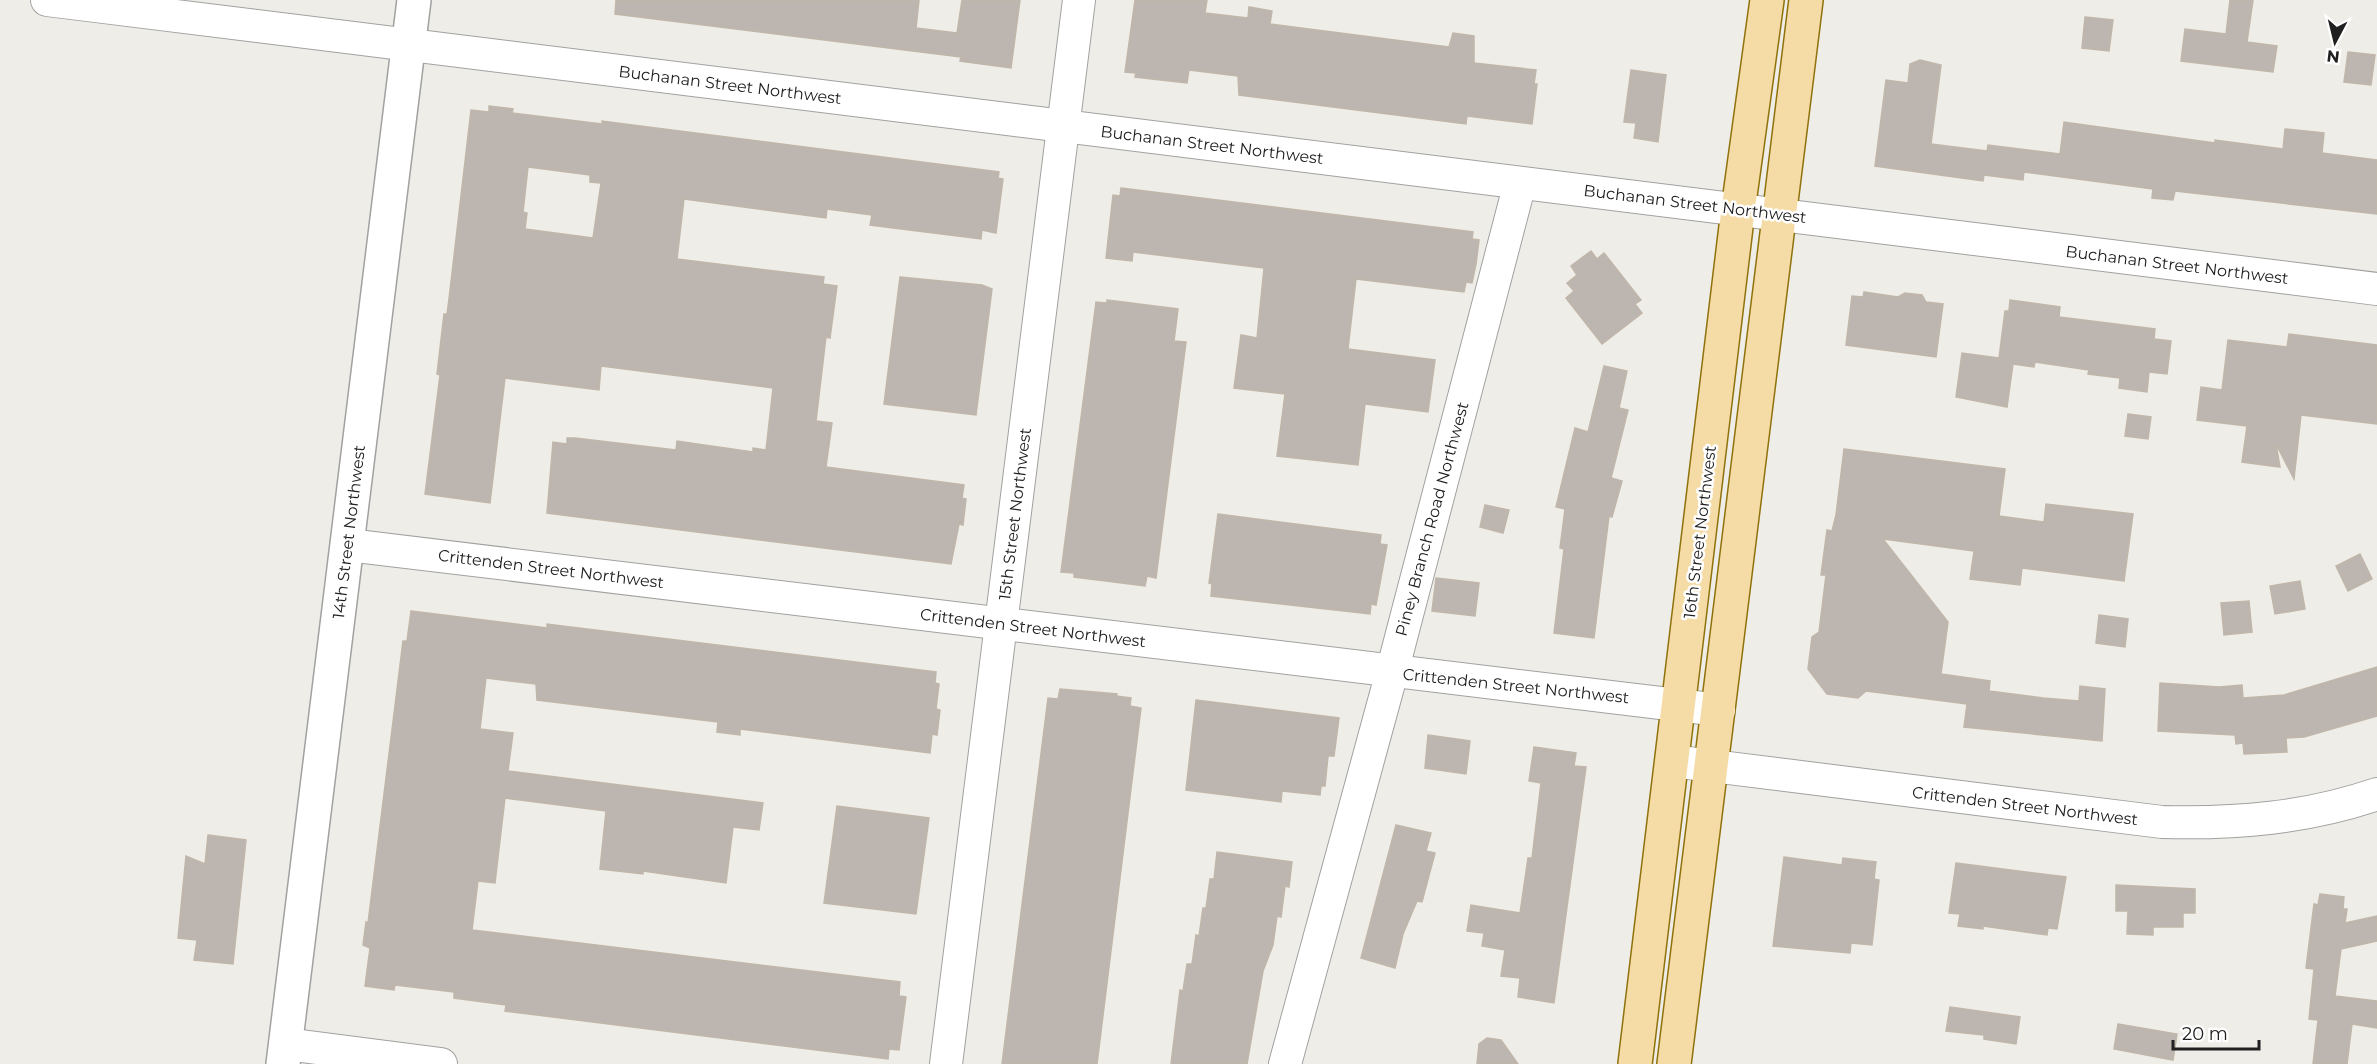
<svg xmlns="http://www.w3.org/2000/svg" width="2377" height="1064" font-family="Montserrat,sans-serif">
<style>
.building{fill:#bdb6b0;stroke:#c0b6aa;stroke-width:1.5;fill-rule:evenodd}
.lines{fill:none;stroke-linecap:round;stroke-linejoin:round}
.minor-casing{stroke:#a1a1a1;stroke-width:34}
.tertiary-casing{stroke:#a1a1a1;stroke-width:36}
.primary-casing{stroke:#8f720c;stroke-width:36}
.minor{stroke:#fff;stroke-width:32}
.tertiary{stroke:#fff;stroke-width:33}
.primary{stroke:#f5dba6;stroke-width:33}
.labels{text-anchor:middle;dominant-baseline:central;stroke-width:5;stroke-linejoin:round;paint-order:stroke}
.street-label{font-size:16px;fill:#202020;stroke:#fff}
</style>
<rect width="100%" height="100%" fill="#efede7"/>
<g class="building">
<path d="M616,0H919L916,28L957,33L962,0H1020L1011,68L960,61L961,57L615,14Z"/>
<path d="M1135,0H1207L1205,13L1248,18L1249,7L1272,11L1270,24L1449,47L1453,33L1474,36V63L1536,70L1534,84H1537L1532,124L1467,116L1466,124L1239,95L1238,76L1189,70L1187,83L1135,77L1136,73L1125,72Z"/>
<path d="M2230,0H2253L2247,42L2277,46L2273,72L2181,61L2185,29L2226,34Z"/>
<path d="M2085,17L2113,20L2109,51L2082,48Z"/>
<path d="M2348,52L2375,55L2371,85L2344,82Z"/>
<path d="M1920,60L1941,65L1931,144L1987,151L1988,145L2060,154L2064,122L2215,143V140L2283,149L2285,129L2324,133L2322,153L2377,160V214L2175,191L2173,200L2152,198L2153,189L2024,172L2023,180L1984,175L1983,181L1875,166L1886,80L1908,83L1910,64Z"/>
<path d="M1631,70L1666,75L1658,142L1634,138L1636,123L1624,122Z"/>
<path d="M489,106L513,109L512,113L602,124V121L999,172L998,178L1003,179L996,233L982,230L981,239L870,225L872,215L827,209L826,218L684,199L677,259L824,277L823,284L837,286L830,338L826,337L816,421L832,423L826,467L964,485L962,498L966,499L963,525L959,524L951,564L547,513L553,442L567,444V438H575L676,450L677,441L753,452V448L766,450L773,388L601,366L599,390L505,378L490,503L425,494L440,375L437,374L444,314H447L449,299L471,110L489,112ZM528,167L590,175V182L601,183L593,238L525,229L527,213L523,212Z"/>
<path d="M1121,188L1473,232L1472,239L1479,240L1476,264L1472,283L1466,282L1464,292L1356,279L1348,349L1435,360L1428,412L1365,404L1358,465L1277,456L1285,394L1234,388L1241,335L1257,338L1264,268L1133,252L1132,261L1106,258L1113,195L1120,196Z"/>
<path d="M1591,251L1597,259L1604,253L1641,300L1635,304L1642,313L1602,344L1566,298L1574,291L1567,283L1577,275L1571,266Z"/>
<path d="M900,277L982,285L992,289L976,415L884,404Z"/>
<path d="M1864,292L1898,297L1905,293L1922,295L1926,302L1943,304L1936,357L1846,345L1852,296L1863,297Z"/>
<path d="M1107,300L1178,309L1174,341L1186,342L1156,578L1147,576L1145,586L1074,577V573L1061,572L1096,302L1107,303Z"/>
<path d="M2010,300L2060,307L2059,317L2155,329L2154,339L2171,341L2167,374L2149,372L2147,392L2119,388L2120,378L2088,374L2089,370L2035,362L2034,367L2013,364L2007,407L1956,397L1962,353L1999,358L2005,311H2009Z"/>
<path d="M2289,334L2377,345V424L2301,415L2294,479L2276,444L2280,467L2242,462L2247,426L2197,420L2201,387L2222,390L2228,340L2287,347Z"/>
<path d="M1604,366L1627,371L1619,408L1628,410L1611,478L1622,481L1612,517L1609,516L1594,638L1554,633L1564,549L1560,548L1565,509L1556,507L1575,428L1588,432Z"/>
<path d="M2128,414L2151,417L2148,439L2125,436Z"/>
<path d="M1844,449L2005,469L1999,516L2044,522L2046,504L2133,514L2124,581L2022,568L2020,585L1970,579L1974,551L1883,539L1948,622L1941,674L1990,681L1989,691L2043,698L2079,701L2080,686L2105,689L2102,741L1964,727L1967,704L1866,691L1858,698L1827,694L1808,669L1812,637L1819,632L1826,575H1821L1827,530L1832,531L1836,515Z"/>
<path d="M1485,505L1509,510L1503,533L1480,527Z"/>
<path d="M1218,514L1381,535L1380,544L1387,545L1376,605L1371,604L1370,614L1211,596L1212,584L1209,583Z"/>
<path d="M2360,554L2372,579L2348,591L2336,566Z"/>
<path d="M1436,578L1479,583L1475,616L1432,611Z"/>
<path d="M2300,581L2305,609L2275,614L2270,586Z"/>
<path d="M2249,601L2252,632L2224,635L2221,603Z"/>
<path d="M411,611L547,628V624L936,672L935,683L939,684L936,709L940,710L937,735L932,734L930,753L740,729V735L717,732L718,722L537,700L536,684L486,678L480,729L513,733L508,771L763,803L759,830L733,827L726,883L643,871V874L600,869L606,811L505,798L495,883L478,881L472,930L900,982L899,996L906,997L899,1050L889,1049L888,1059L505,1011L506,1005L454,998V992L395,985L394,990L365,986L370,948L363,945L366,922L368,923L403,641H407Z"/>
<path d="M2099,615L2128,619L2125,647L2096,643Z"/>
<path d="M2377,667V716L2304,737L2286,738L2287,752L2244,754L2243,743L2236,744L2235,735L2158,731L2160,683L2219,687L2242,685L2243,698L2284,695Z"/>
<path d="M1060,689L1117,694L1116,696L1131,698L1130,706L1141,708L1097,1064H1002L1048,698L1058,699Z"/>
<path d="M1196,700L1339,718L1334,756H1328L1325,786H1321L1320,795L1282,791L1281,802L1186,790Z"/>
<path d="M1428,735L1470,741L1466,774L1425,768Z"/>
<path d="M1534,747L1576,753L1574,766L1586,767L1554,1003L1518,997L1520,978L1501,976L1505,950L1482,946L1484,933L1467,931L1471,905L1520,913L1528,858H1532L1541,783L1529,781Z"/>
<path d="M837,806L929,818L916,914L824,903Z"/>
<path d="M1396,825L1431,833L1426,851L1435,853L1422,902L1417,901L1403,934L1395,968L1361,958Z"/>
<path d="M208,835L246,840L233,964L194,960L197,940L178,938L186,856L205,864Z"/>
<path d="M1217,852L1292,862L1289,887L1285,886L1281,917L1277,916L1273,945L1263,971L1247,1064H1171L1180,990L1183,991L1187,964H1192L1196,935L1199,936L1203,908H1206L1210,879H1214Z"/>
<path d="M1784,857L1842,865L1843,858L1876,862L1874,879L1879,880L1872,945L1851,943L1850,953L1773,946Z"/>
<path d="M1956,863L2066,877L2057,929L2048,928L2047,935L1983,926V929L1958,926L1960,914L1949,913Z"/>
<path d="M2116,885L2195,889V913H2183V927H2153V935L2127,934L2128,911H2116Z"/>
<path d="M2320,894L2344,897L2343,909H2347L2345,923L2377,916V941L2341,949L2335,996L2377,1001V1028L2352,1024L2347,1064H2313L2318,1020L2309,1019L2314,969L2306,968L2314,904L2318,905Z"/>
<path d="M1950,1007L2020,1017L2016,1044L1984,1039V1035L1946,1031Z"/>
<path d="M2118,1024L2177,1034L2173,1060L2114,1049Z"/>
<path d="M1487,1038L1501,1040L1518,1064H1477L1479,1044Z"/>
</g>
<g class="lines">
<defs>
<g id="minor">
<path d="M47,0L2377,289"/>
<path d="M348,545L1719,710"/>
<path d="M1672,761L2162,822C2236,824 2307,818 2377,794"/>
<path d="M286,1044L441,1064"/>
<path d="M946,1064L1079,0"/>
<path d="M1285,1064L1392,672L1520,183"/>
</g>
<path id="tertiary" d="M283,1064L414,0"/>
<g id="primary">
<path d="M1635,1064L1738,210L1767,0"/>
<path d="M1674,1064L1806,0"/>
</g>
</defs>
<use href="#minor" class="minor-casing"/>
<use href="#tertiary" class="tertiary-casing"/>
<use href="#primary" class="primary-casing"/>
<use href="#minor" class="minor"/>
<use href="#tertiary" class="tertiary"/>
<use href="#primary" class="primary"/>
</g>
<g class="labels">
<g class="street-label">
<text transform="translate(730 85) rotate(7)">Buchanan Street Northwest</text>
<text transform="translate(1212 145) rotate(7)">Buchanan Street Northwest</text>
<text transform="translate(1695 204) rotate(7)">Buchanan Street Northwest</text>
<text transform="translate(2177 265) rotate(7)">Buchanan Street Northwest</text>
<text transform="translate(1015 514) rotate(-83)">15th Street Northwest</text>
<text transform="translate(1432 519) rotate(-75)">Piney Branch Road Northwest</text>
<text transform="translate(349 532) rotate(-83)">14th Street Northwest</text>
<text transform="translate(1700 532) rotate(-83)">16th Street Northwest</text>
<text transform="translate(551 569) rotate(7)">Crittenden Street Northwest</text>
<text transform="translate(1033 628) rotate(7)">Crittenden Street Northwest</text>
<text transform="translate(1516 686) rotate(6)">Crittenden Street Northwest</text>
<text transform="translate(2025 806) rotate(7)">Crittenden Street Northwest</text>
</g>
</g>
<g transform="translate(2335 42) rotate(187)" stroke="#ffffff" stroke-width="4.5" paint-order="stroke">
<path d="M0-4.5L10 22L0 15L-10 22Z" fill="#202020"/>
<text y="-9" font-size="16" font-weight="bold" text-anchor="middle" fill="#202020">N</text>
</g>
<path d="M2173 1040v9h86v-9" fill="none" stroke="#202020" stroke-width="3"/>
<text x="2182" y="1040" font-size="18" fill="#202020" stroke="#ffffff" stroke-width="4.5" paint-order="stroke">20 m</text>
</svg>
